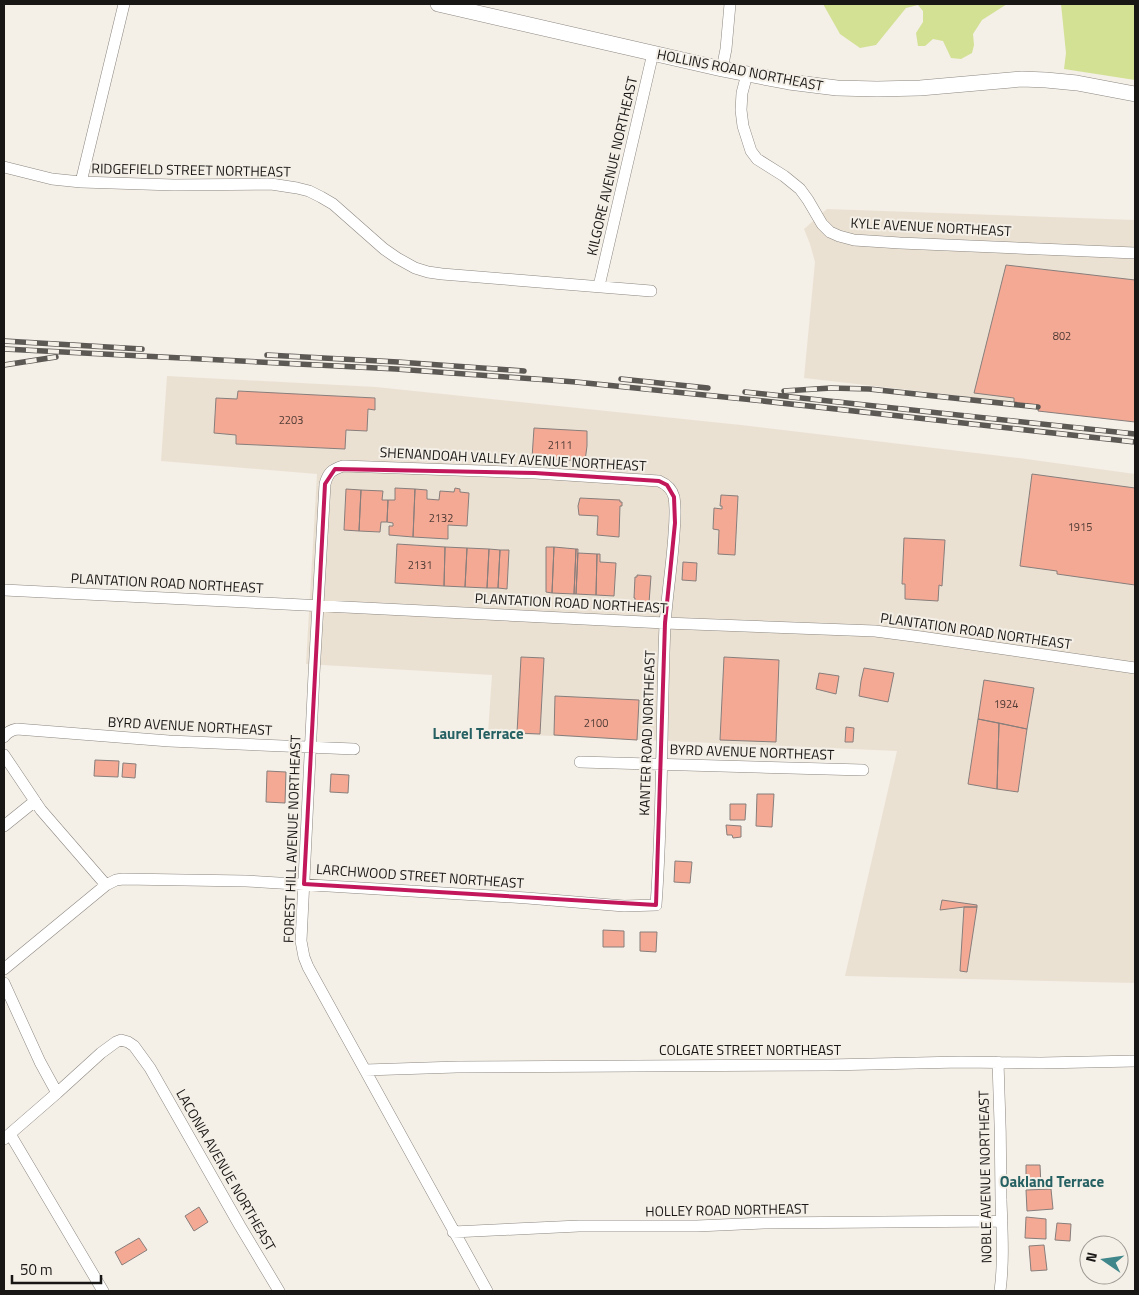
<svg xmlns="http://www.w3.org/2000/svg" width="1139" height="1295" font-family="'Titillium Web',sans-serif">
  <style>
    .built { fill: #ebe1d3 }
    .green { fill: #d3e194 }
    .building { fill: #f4a995; stroke: #877e7b }
    .lines { fill: none; stroke-linecap: round; stroke-linejoin: round }
    .minor-casing { stroke: #8c8780; stroke-width: 12 }
    .major-casing { stroke: #8c8780; stroke-width: 16 }
    .minor { stroke: #fff; stroke-width: 11 }
    .major { stroke: #fff; stroke-width: 15 }
    .rail-casing { stroke: #5c5955; stroke-width: 5.5 }
    .rail { stroke: #f4efe7; stroke-width: 4; stroke-dasharray: 11; stroke-linecap: butt }
    .marked { fill: none; stroke: #c2185b; stroke-width: 4; stroke-linejoin: round }
    .labels { text-anchor: middle; stroke-width: 4; stroke-linejoin: round; paint-order: stroke }
    .number-label { font-size: 11px; fill: #503c35 }
    .street-label { font-size: 14px; fill: #191715; stroke: #f4efe7 }
    .neighbourhood-label { font-size: 15px; font-weight: bold; fill: #256062; stroke: #f4efe7 }
  </style>
  <rect width="100%" height="100%" fill="#f4efe7"/>
  <path class="built" d="M 827,209 L 1135,220 L 1135,416 L 804,378 L 815,262 L 810,244 L 804,229 Z
    M 167,376 L 376,387 L 741,425 L 1019,458 L 1135,474 L 1135,983 L 845,976 L 897,751 L 488,733 L 492,675 L 306,664 L 317,474 L 161,461 Z"/>
  <path class="green" d="M 823,4 L 1007,4 L 982,20 L 973,34 L 974,45 L 972,53 L 961,59 L 951,58 L 943,41 L 933,39 L 925,46 L 918,46 L 916,33 L 923,22 L 923,11 L 918,5 L 906,8 L 876,45 L 860,48 L 840,34 Z
    M 1061,4 L 1135,4 L 1135,80 L 1064,69 L 1066,53 Z"/>
  <path class="building" d="M 1006,265 L 1135,280 L 1135,422 L 1038,411 L 1039,406 L 1014,403 L 1014,398 L 974,393 Z
    M 238,391 L 375,398 L 375,410 L 368,409 L 367,431 L 346,430 L 345,449 L 236,444 L 236,435 L 214,433 L 216,398 L 237,399 Z
    M 534,428 L 587,431 L 587,446 L 585,461 L 532,458 Z
    M 1032,474 L 1135,488 L 1135,585 L 1057,574 L 1057,571 L 1020,566 Z
    M 395,488 L 415,489 L 413,537 L 389,535 L 389,526 L 393,526 L 393,523 L 387,522 L 388,500 L 395,500 Z
    M 455,488 L 460,489 L 460,492 L 469,493 L 467,526 L 448,525 L 448,539 L 413,537 L 415,489 L 427,490 L 427,499 L 439,500 L 440,491 L 454,492 Z
    M 346,489 L 361,490 L 359,531 L 344,530 Z
    M 361,490 L 383,491 L 382,500 L 388,500 L 387,522 L 381,522 L 380,532 L 359,531 Z
    M 721,495 L 738,496 L 735,555 L 718,554 L 719,530 L 713,529 L 714,508 L 722,509 L 722,506 L 720,506 Z
    M 580,498 L 620,500 L 620,502 L 622,502 L 622,506 L 620,506 L 619,537 L 597,535 L 598,516 L 579,515 L 578,506 Z
    M 904,538 L 945,540 L 942,586 L 939,585 L 938,601 L 905,599 L 905,584 L 902,584 Z
    M 397,544 L 445,547 L 444,586 L 395,583 Z
    M 445,547 L 467,548 L 465,587 L 444,586 Z
    M 546,547 L 554,547 L 552,593 L 546,592 Z
    M 554,547 L 576,549 L 574,594 L 552,593 Z
    M 467,548 L 489,549 L 487,588 L 465,587 Z
    M 489,549 L 500,550 L 498,588 L 487,588 Z
    M 576,549 L 578,549 L 576,594 L 574,594 Z
    M 500,550 L 509,550 L 507,589 L 498,588 Z
    M 578,553 L 597,554 L 596,595 L 576,594 Z
    M 597,554 L 600,554 L 600,562 L 616,563 L 614,596 L 596,595 Z
    M 683,562 L 697,563 L 696,581 L 682,580 Z
    M 637,575 L 651,576 L 649,603 L 635,601 L 635,598 L 634,598 L 635,577 L 637,577 Z
    M 521,657 L 544,658 L 540,734 L 517,733 Z
    M 724,657 L 779,660 L 776,742 L 720,740 Z
    M 864,668 L 894,673 L 888,702 L 859,696 L 861,681 Z
    M 819,673 L 839,676 L 836,694 L 816,689 Z
    M 984,680 L 1034,688 L 1027,729 L 978,719 Z
    M 555,696 L 639,700 L 637,740 L 554,735 Z
    M 978,719 L 999,723 L 997,789 L 968,784 Z
    M 999,723 L 1027,729 L 1018,792 L 997,789 Z
    M 846,727 L 854,728 L 853,742 L 845,742 Z
    M 95,760 L 119,761 L 118,777 L 94,776 Z
    M 123,763 L 136,764 L 135,778 L 122,777 Z
    M 267,771 L 286,772 L 285,803 L 266,802 Z
    M 331,774 L 349,775 L 348,793 L 330,792 Z
    M 757,794 L 774,794 L 772,827 L 756,826 Z
    M 730,804 L 746,804 L 745,820 L 730,820 Z
    M 726,825 L 741,826 L 741,837 L 733,838 L 732,835 L 727,835 Z
    M 675,861 L 692,862 L 690,883 L 674,882 Z
    M 942,900 L 977,905 L 977,907 L 964,907 L 940,910 Z
    M 964,907 L 977,907 L 967,972 L 960,971 Z
    M 603,930 L 624,931 L 624,947 L 603,947 Z
    M 640,932 L 657,932 L 656,952 L 640,951 Z
    M 1026,1165 L 1040,1165 L 1041,1186 L 1026,1186 Z
    M 1051,1189 L 1053,1209 L 1027,1211 L 1026,1190 Z
    M 199,1207 L 208,1222 L 194,1231 L 185,1216 Z
    M 1026,1217 L 1046,1219 L 1046,1239 L 1025,1238 Z
    M 1057,1223 L 1071,1224 L 1070,1241 L 1055,1240 Z
    M 139,1238 L 147,1250 L 122,1265 L 115,1252 Z
    M 1044,1245 L 1047,1270 L 1031,1271 L 1029,1246 Z"/>
  <g class="lines">
    <g class="minor-casing">
      <path id="minor" d="M 722,69 L 726,49 L 730,4
        M 747,74 L 742,93 L 741,110 L 743,126 L 751,151 L 757,159 L 784,176 L 800,189 L 808,200 L 822,224 L 830,232 L 839,236 L 854,240 L 900,243 L 1135,253
        M 4,167 L 52,179 L 81,182 L 174,185 L 271,184 L 297,188 L 309,191 L 321,197 L 333,204 L 384,249 L 397,258 L 415,268 L 428,272 L 442,274 L 651,291
        M 81,182 L 124,4
        M 599,286 L 653,53
        M 4,590 L 665,623 L 875,631 L 921,637 L 1135,668
        M 4,737 C 7,732 12,730 17,729 L 169,741 L 354,749
        M 4,755 L 41,810 L 106,885
        M 580,762 L 863,770
        M 4,826 L 35,801
        M 4,969 L 106,885 L 116,880 L 123,879 L 246,881 L 527,898 L 624,906 L 656,905 C 663,812 661,718 665,625 C 667,595 672,565 674,534 C 675,522 676,509 674,497 C 672,489 666,484 659,481 L 535,473 L 343,466 C 331,470 328,473 325,484 L 314,674 L 301,941 L 304,957 L 308,967 L 487,1291
        M 4,983 L 40,1062 L 57,1093
        M 998,1062 C 1000,1108 1001,1154 1001,1200 C 1002,1230 1004,1261 1000,1291
        M 365,1070 L 457,1067 L 828,1065 L 961,1062 L 1041,1063 L 1135,1061
        M 10,1134 L 103,1291
        M 4,1139 L 57,1093 L 101,1053 L 116,1042 L 121,1040 L 128,1042 L 134,1046 L 150,1068 L 240,1226 L 279,1291
        M 453,1232 L 579,1226 L 697,1226 L 764,1223 L 1002,1221"/>
    </g>
    <g class="major-casing">
      <path id="major" d="M 438,4 L 722,69 L 789,82 L 837,88 L 877,89 L 920,88 L 1022,79 L 1046,80 L 1077,83 L 1135,94"/>
    </g>
    <use href="#minor" class="minor"/>
    <use href="#major" class="major"/>
    <g class="rail-casing">
      <path id="rail" d="M 4,341 L 142,349
        M 4,349 L 396,369 L 576,382 L 754,400 L 1135,442
        M 267,355 L 398,362 L 524,371
        M 4,365 L 56,357
        M 621,379 L 708,388
        M 784,391 L 831,388 L 869,389 L 1038,407
        M 745,392 L 1135,434"/>
    </g>
    <use href="#rail" class="rail"/>
  </g>
  <path class="marked" d="M 335,469 L 535,473 L 659,481 L 667,485 L 674,497 L 675,523 L 665,623 L 656,905 L 304,884 L 325,484 Z"/>
  <g class="labels">
    <g class="number-label">
      <text x="1062" y="340">802</text>
      <text x="291" y="424">2203</text>
      <text x="560" y="449">2111</text>
      <text x="441" y="522">2132</text>
      <text x="1080" y="531">1915</text>
      <text x="420" y="569">2131</text>
      <text x="1006" y="708">1924</text>
      <text x="596" y="727">2100</text>
    </g>
    <g class="street-label">
      <text transform="translate(740 70) rotate(11)" y="5">HOLLINS ROAD NORTHEAST</text>
      <text transform="translate(612 166) rotate(-77)" y="5">KILGORE AVENUE NORTHEAST</text>
      <text transform="translate(191 170) rotate(1)" y="5">RIDGEFIELD STREET NORTHEAST</text>
      <text transform="translate(931 227) rotate(3)" y="5">KYLE AVENUE NORTHEAST</text>
      <text transform="translate(513 459) rotate(3)" y="5">SHENANDOAH VALLEY AVENUE NORTHEAST</text>
      <text transform="translate(167 583) rotate(3)" y="5">PLANTATION ROAD NORTHEAST</text>
      <text transform="translate(571 603) rotate(3)" y="5">PLANTATION ROAD NORTHEAST</text>
      <text transform="translate(976 631) rotate(8)" y="5">PLANTATION ROAD NORTHEAST</text>
      <text transform="translate(190 726) rotate(3)" y="5">BYRD AVENUE NORTHEAST</text>
      <text transform="translate(647 733) rotate(-88)" y="5">KANTER ROAD NORTHEAST</text>
      <text transform="translate(752 752) rotate(2)" y="5">BYRD AVENUE NORTHEAST</text>
      <text transform="translate(292 839) rotate(-88)" y="5">FOREST HILL AVENUE NORTHEAST</text>
      <text transform="translate(420 876) rotate(4)" y="5">LARCHWOOD STREET NORTHEAST</text>
      <text x="750" y="1055">COLGATE STREET NORTHEAST</text>
      <text transform="translate(226 1170) rotate(60)" y="5">LACONIA AVENUE NORTHEAST</text>
      <text transform="translate(985 1177) rotate(-91)" y="5">NOBLE AVENUE NORTHEAST</text>
      <text transform="translate(727 1210) rotate(-1)" y="5">HOLLEY ROAD NORTHEAST</text>
    </g>
    <g class="neighbourhood-label">
      <text x="478" y="739">Laurel Terrace</text>
      <text x="1052" y="1187">Oakland Terrace</text>
    </g>
  </g>
  <rect width="1139" height="1295" fill="none" stroke="#191715" stroke-width="10"/>
  <g transform="translate(1104 1260) rotate(283)"><circle r="24" fill="#f4efe7" stroke="#9c9993"/>
  <path d="M0-4L9 19L0 12L-9 19Z" fill="#3f878a"/>
  <text y="-8" font-size="14" font-weight="bold" text-anchor="middle" fill="#191715">N</text>
  </g>
  <path d="M12 1275v8h89v-8" fill="none" stroke="#191715" stroke-width="2.5"/>
  <text x="20" y="1275" font-size="15" fill="#191715" stroke="#f4efe7" stroke-width="4" paint-order="stroke">50 m</text>
</svg>
